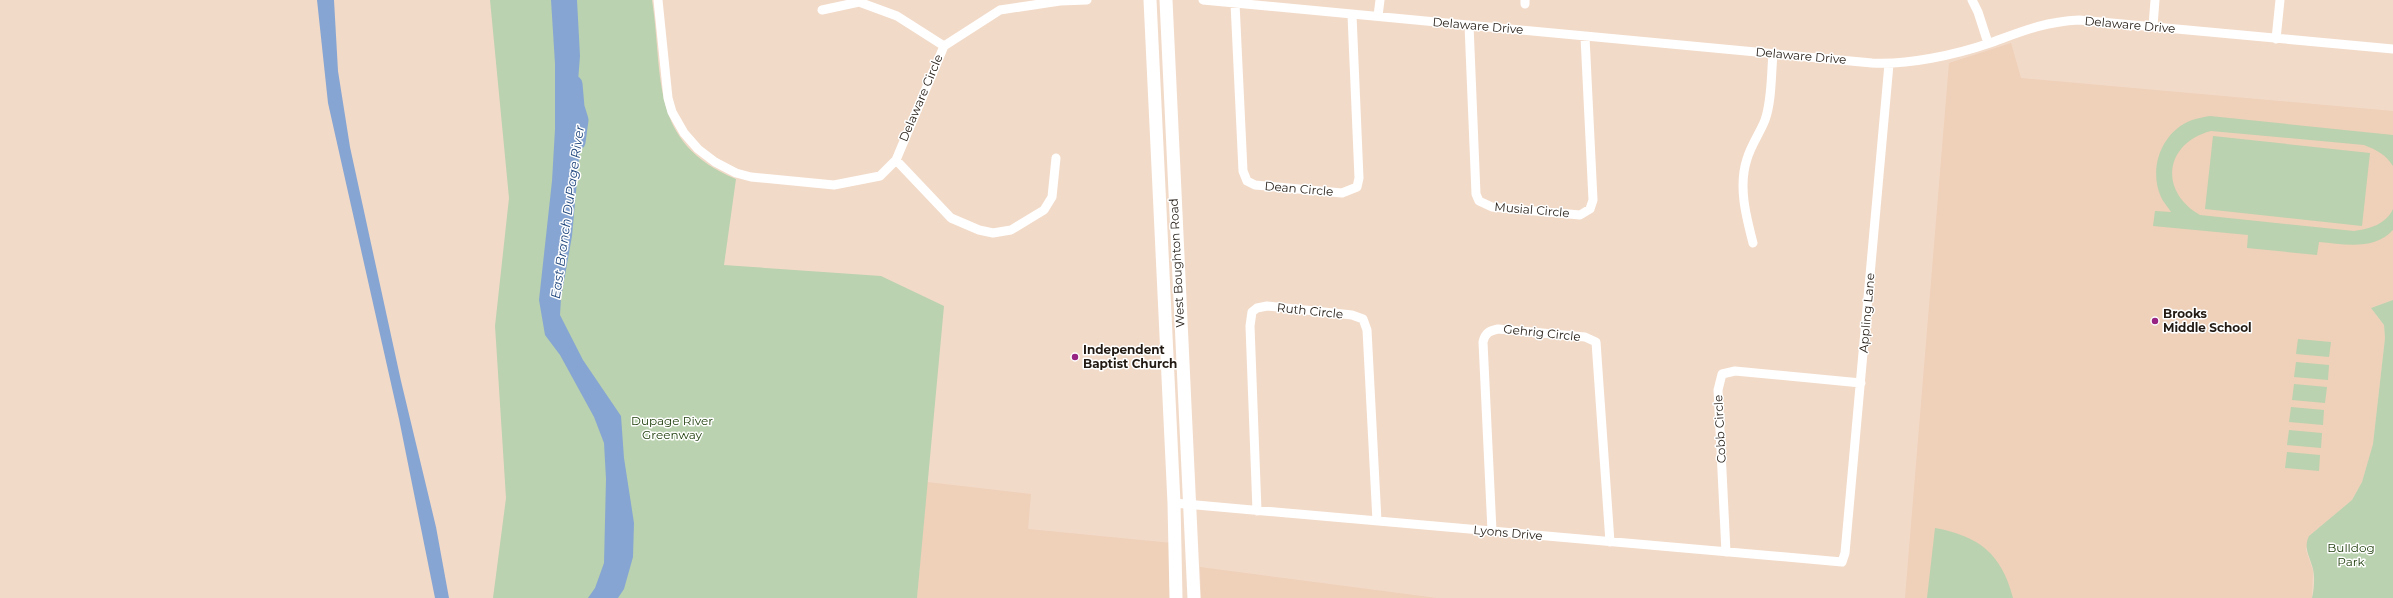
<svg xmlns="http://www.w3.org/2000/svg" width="2393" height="598" font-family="Montserrat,sans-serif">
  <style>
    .built { fill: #efd0b9 }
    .green { fill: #bad2af }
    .water { fill: #87a5d2 }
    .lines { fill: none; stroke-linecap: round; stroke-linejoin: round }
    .river { stroke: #87a5d2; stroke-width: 17 }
    .street { stroke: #fff; stroke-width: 9 }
    .secondary { stroke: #fff; stroke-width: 13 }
    .poi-dot { fill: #972482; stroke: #fff; stroke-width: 1.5 }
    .labels { text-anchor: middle; stroke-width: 3; stroke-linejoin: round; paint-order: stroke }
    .street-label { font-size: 12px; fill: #221a13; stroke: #fff }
    .poi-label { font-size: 12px; font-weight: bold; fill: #221a13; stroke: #fff; text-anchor: start }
    .park-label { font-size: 12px; fill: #21400e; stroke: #fff }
    .water-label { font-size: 13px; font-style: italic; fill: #1e447c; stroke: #fff }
  </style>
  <rect width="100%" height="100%" fill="#f2dac8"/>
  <path class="built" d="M 2011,43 L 2021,78 L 2393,111 L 2393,300 L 2371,308 L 2384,325 L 2385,338 L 2373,444 L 2362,482 L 2352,500 L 2309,536 L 2306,550 L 2313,571 L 2312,598 L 1905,598 L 1949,63 Z
    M 927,482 L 1031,494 L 1028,529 L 1172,543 L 1173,598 L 917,598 Z
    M 1200,567 L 1437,598 L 1201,598 Z"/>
  <path class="green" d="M 490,0 L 652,0 C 664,78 648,142 736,179 L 724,265 L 881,276 L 944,306 L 917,598 L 493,598 L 506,498 L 495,326 L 509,198 Z
    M 2210,116 L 2393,135 L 2393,166 C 2386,155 2377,150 2364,145 L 2211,131 C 2165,143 2158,191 2200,215 L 2354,231 C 2370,229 2386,224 2393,209 L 2393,230 C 2374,251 2343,244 2319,242 L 2317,255 L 2247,248 L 2248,235 L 2153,226 L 2155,211 L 2171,212 C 2168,207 2163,202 2161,197 C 2148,168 2162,131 2192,120 C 2198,118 2204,117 2210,116 Z
    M 2213,136 L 2370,153 L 2362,226 L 2205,209 Z
    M 2393,300 L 2393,598 L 2312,598 C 2314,590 2315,578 2313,569 C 2310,557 2303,548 2309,536 L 2352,500 L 2362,482 L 2373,444 L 2385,338 L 2384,325 L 2371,308 Z
    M 2298,339 L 2331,342 L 2329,357 L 2296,354 Z
    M 2296,362 L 2329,365 L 2328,380 L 2294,377 Z
    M 2294,384 L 2327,387 L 2325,403 L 2292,400 Z
    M 2291,407 L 2324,410 L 2323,425 L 2289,422 Z
    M 2289,430 L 2322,433 L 2321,448 L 2287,445 Z
    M 2287,452 L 2320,455 L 2319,471 L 2285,468 Z
    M 1935,528 C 1979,536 2002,554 2013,598 L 1927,598 Z"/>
  <path class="water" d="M 317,0 L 334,0 L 338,71 L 350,147 L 401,381 L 436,527 L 449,598 L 435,598 L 399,419 L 328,103 Z
    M 551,0 L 577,0 L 580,56 L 576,107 L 580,120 L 580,148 L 572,236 L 561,298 L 560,315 L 583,360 L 621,416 L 624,458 L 634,523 L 633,557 L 624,589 L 618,598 L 588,598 L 595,588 L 604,563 L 606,479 L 604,443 L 594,417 L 560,355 L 545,335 L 539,300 L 552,181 L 555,129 L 555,64 Z"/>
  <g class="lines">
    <path class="river" d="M 574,84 L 576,107 L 580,120 L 577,142"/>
    <path class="street" d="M 658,0 L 668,98 L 672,112 L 684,133 L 698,149 L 715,162 L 736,173 L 751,177 L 834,185 L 880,176 L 896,160 L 951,218 L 979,230 L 993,233 L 1011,230 L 1044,210 L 1052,197 L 1056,158
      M 1203,0 L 1872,63 C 1908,65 1955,55 1990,43 C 2023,31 2043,22 2079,20 L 2393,49
      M 1972,0 L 1978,12 L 1988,43
      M 1235,3 L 1243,171 L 1247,181 L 1255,185 L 1342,193 L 1357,187 L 1359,178 L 1352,15
      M 1525,4 L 1525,0
      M 822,10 L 859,2 L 897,16 L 944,46
      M 1378,16 L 1380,0
      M 1469,25 L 1476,194 L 1479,201 L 1492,207 L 1580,215 L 1590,209 L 1593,200 L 1585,37
      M 2153,26 L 2155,0
      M 2276,39 L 2280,0
      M 896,160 L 944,46 L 1000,10 L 1060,1 L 1087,0
      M 1753,243 C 1746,216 1738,186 1747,159 C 1751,145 1760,133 1765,120 C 1772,100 1771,75 1773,54
      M 1174,503 L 1842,562 L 1845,553 L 1889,64
      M 1257,511 L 1250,326 L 1252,312 L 1257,308 L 1267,306 L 1352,315 L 1363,319 L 1367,330 L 1377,521
      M 1492,531 L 1483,342 C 1485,333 1489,331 1498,329 L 1585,337 L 1596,342 L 1610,542
      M 1726,552 L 1718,390 L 1722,374 L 1735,371 L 1861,383"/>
    <path class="secondary" d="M 1150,0 L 1174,503 L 1176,598
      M 1166,0 L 1194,598"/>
  </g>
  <g class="poi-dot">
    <circle cx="2155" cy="321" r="4"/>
    <circle cx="1075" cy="357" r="4"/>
  </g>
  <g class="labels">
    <g class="street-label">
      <text transform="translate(2130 25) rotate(5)" y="4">Delaware Drive</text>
      <text transform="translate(1478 26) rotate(5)" y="4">Delaware Drive</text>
      <text transform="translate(1801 56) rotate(5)" y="4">Delaware Drive</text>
      <text transform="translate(921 98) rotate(-67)" y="4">Delaware Circle</text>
      <text transform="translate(1299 189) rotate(5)" y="4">Dean Circle</text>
      <text transform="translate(1532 210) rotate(5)" y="4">Musial Circle</text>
      <text transform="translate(1177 263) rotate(-93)" y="4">West Boughton Road</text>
      <text transform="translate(1310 311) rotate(6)" y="4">Ruth Circle</text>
      <text transform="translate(1867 313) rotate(-85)" y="4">Appling Lane</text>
      <text transform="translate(1542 333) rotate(6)" y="4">Gehrig Circle</text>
      <text transform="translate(1720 429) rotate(-93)" y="4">Cobb Circle</text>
      <text transform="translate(1508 533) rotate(5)" y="4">Lyons Drive</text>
    </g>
    <g class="poi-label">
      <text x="2163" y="318">Brooks<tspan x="2163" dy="14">Middle School</tspan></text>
      <text x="1083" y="354">Independent<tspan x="1083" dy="14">Baptist Church</tspan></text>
    </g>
    <g class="park-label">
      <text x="672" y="425">Dupage River<tspan x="672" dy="14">Greenway</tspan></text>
      <text x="2351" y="552">Bulldog<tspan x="2351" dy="14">Park</tspan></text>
    </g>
    <g class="water-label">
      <text transform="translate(567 212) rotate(-82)" y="5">East Branch DuPage River</text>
    </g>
  </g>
</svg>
